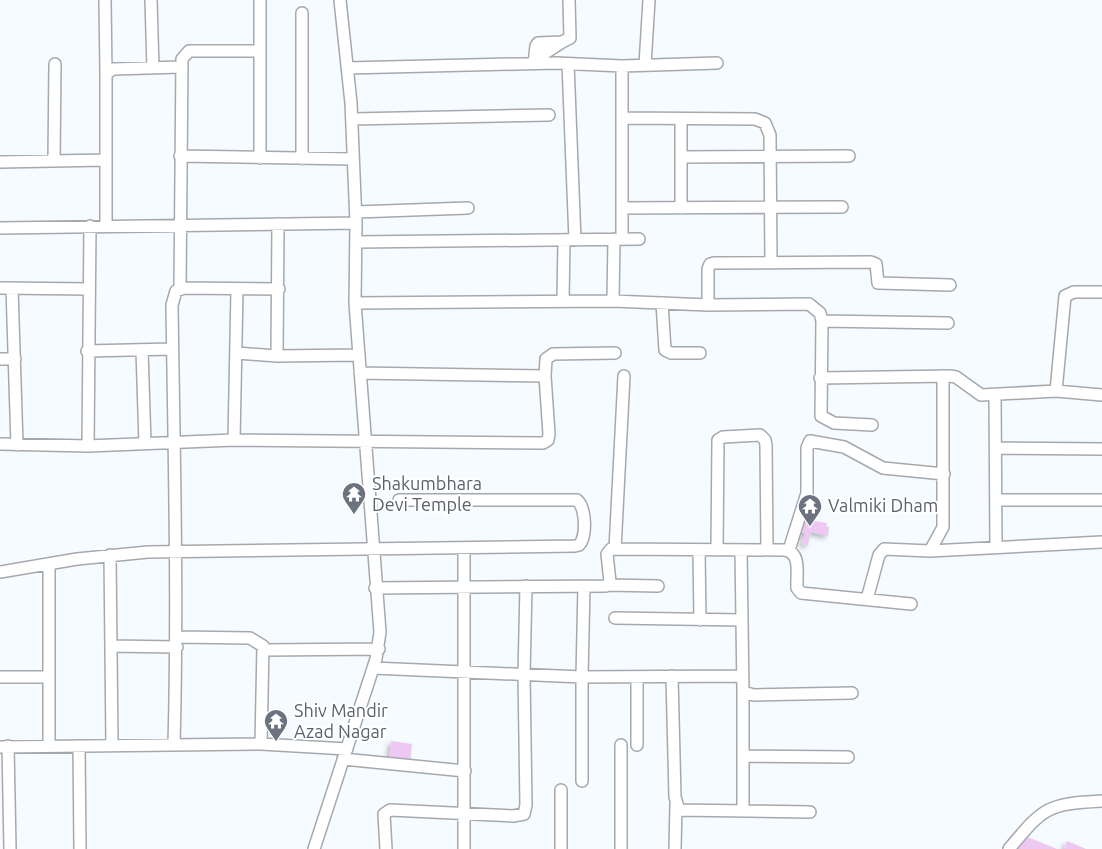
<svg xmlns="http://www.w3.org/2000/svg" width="1102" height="849" font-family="Ubuntu,sans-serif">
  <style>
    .building { fill: #ecc8f2; filter: url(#shadow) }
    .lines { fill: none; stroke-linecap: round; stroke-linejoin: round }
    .minor-casing { stroke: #a5a9ad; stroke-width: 14 }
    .minor { stroke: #fff; stroke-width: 11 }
    .labels { text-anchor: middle; stroke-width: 4; stroke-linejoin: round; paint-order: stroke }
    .worship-label { font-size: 18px; fill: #5b616d; stroke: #fff; text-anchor: start }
  </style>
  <defs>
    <filter id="shadow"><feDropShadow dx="-3" dy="3" stdDeviation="2.5" flood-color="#0004"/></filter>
  </defs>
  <rect width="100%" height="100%" fill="#f6fbff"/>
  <path class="building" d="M 804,511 L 816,514 L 815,521 L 827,523 L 826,526 L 829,527 L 828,536 L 811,532 L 808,545 L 802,544 L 805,533 L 800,532 Z
    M 391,741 L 412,744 L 410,763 L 389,760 Z
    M 1025,836 L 1057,849 L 1020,849 Z
    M 1067,841 L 1086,849 L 1064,849 Z"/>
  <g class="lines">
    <g class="minor-casing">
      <path id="minor" d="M 105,0 L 106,74
        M 151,0 L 153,68
        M 302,13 L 302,159
        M 534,60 L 562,42
        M 534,63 L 536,46 L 538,43 L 562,42 L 570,38 L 569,0
        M 568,64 L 575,240
        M 645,65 L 649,0
        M 347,68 L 556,63 L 622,66 L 717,63
        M 622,118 L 755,119 L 765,123 L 770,135 L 771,263
        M 352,119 L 549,115
        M 180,156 L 353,159
        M 681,157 L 849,156
        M 260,158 L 260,0
        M 54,161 L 55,64
        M 0,162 L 106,160
        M 622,208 L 842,207
        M 681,208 L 681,119
        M 356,212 L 468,208
        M 106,225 L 106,74 L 113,69 L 181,67
        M 0,228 L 356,223
        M 622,239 L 622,66
        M 356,242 L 639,239
        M 0,288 L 89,289
        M 12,288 L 17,445
        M 180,288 L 182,59 L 189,51 L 259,51
        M 563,301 L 564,240
        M 613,301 L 614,239
        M 355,303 L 613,301 L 708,305 L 809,304 L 820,313 L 822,321 L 821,416 L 834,423 L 872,425
        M 662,303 L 665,350 L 671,353 L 700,353
        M 708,305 L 708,269 L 710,264 L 714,263 L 871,262 L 876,264 L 878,283 L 950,285
        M 822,321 L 948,323
        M 142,350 L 145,444
        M 87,351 L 172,349
        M 237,353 L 277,356 L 358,355
        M 277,356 L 278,224
        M 0,359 L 15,359
        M 360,373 L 545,376 L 546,359 L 553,354 L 615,353
        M 820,378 L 950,376 L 956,377 L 981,395 L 1056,391 L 1102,395
        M 1056,391 L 1065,296 L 1074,292 L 1102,292
        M 995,395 L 996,547
        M 234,440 L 237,290
        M 0,444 L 88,446 L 234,440 L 543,443 L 548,440 L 549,434 L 545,376
        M 88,446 L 90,226
        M 996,448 L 1102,449
        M 996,500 L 1102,500
        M 615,549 L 624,376
        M 717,550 L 718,440 L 723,437 L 760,435 L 765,440 L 766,445 L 767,550
        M 741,550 L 743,692 L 754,695 L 852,693
        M 789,550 L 807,493 L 807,448 L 810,441 L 844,447 L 883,468 L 944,474
        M 699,551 L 700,620
        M 930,551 L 943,527 L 943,376
        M 110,555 L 112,745
        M 49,564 L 49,746
        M 0,572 L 77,559 L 148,552 L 575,546 L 579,545 C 587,537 586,508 577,500 L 399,500
        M 608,585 L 658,586
        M 584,586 L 582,677 L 742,676
        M 375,588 L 606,586 L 610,582 L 607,554 L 611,549 L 784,550 C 802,552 796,574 797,588 L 801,593 L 911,604
        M 867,599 L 879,555 L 884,549 L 930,551 L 1102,542
        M 615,618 L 742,620
        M 177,637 L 250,638 L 263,646 L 261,744
        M 111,646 L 177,647
        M 264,650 L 379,649
        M 373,668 L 582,677 L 582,781
        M 672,676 L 675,797 L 679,810 L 810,812
        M 0,677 L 49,677
        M 174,745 C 178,598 174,451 172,305 L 176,291 L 184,288 L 279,289
        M 621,745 L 621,849
        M 637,745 L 637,677
        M 8,746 L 10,849
        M 79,746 L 80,849
        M 0,747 L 261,744 L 347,749
        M 743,756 L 848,757
        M 343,759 L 465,771
        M 561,790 L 561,849
        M 743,811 L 743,692
        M 314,849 L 376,659 L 380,632 L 355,303 L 356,223 L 351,103 L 340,0
        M 386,849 L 384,814 L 390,810 L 513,816 L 524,814 L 526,805 L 524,675 L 526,586
        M 464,849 L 464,548
        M 675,849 L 676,804
        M 1009,849 C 1044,807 1047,804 1102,801"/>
    </g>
    <use href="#minor" class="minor"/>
  </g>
  <defs>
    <g id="temple-pin" transform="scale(1.25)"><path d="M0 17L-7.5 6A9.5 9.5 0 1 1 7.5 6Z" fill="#6b7280" stroke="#fff"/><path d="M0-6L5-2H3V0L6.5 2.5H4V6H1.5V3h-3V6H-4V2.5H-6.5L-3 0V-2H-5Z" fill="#fff"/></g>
  </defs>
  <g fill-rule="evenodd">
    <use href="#temple-pin" x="354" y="494"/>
    <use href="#temple-pin" x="810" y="506"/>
    <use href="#temple-pin" x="276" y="721"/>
  </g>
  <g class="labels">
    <g class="worship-label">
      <text x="372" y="490">Shakumbhara<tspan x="372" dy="21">Devi Temple</tspan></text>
      <text x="828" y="512">Valmiki Dham</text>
      <text x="294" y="717">Shiv Mandir<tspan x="294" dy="21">Azad Nagar</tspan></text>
    </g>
  </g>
</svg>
